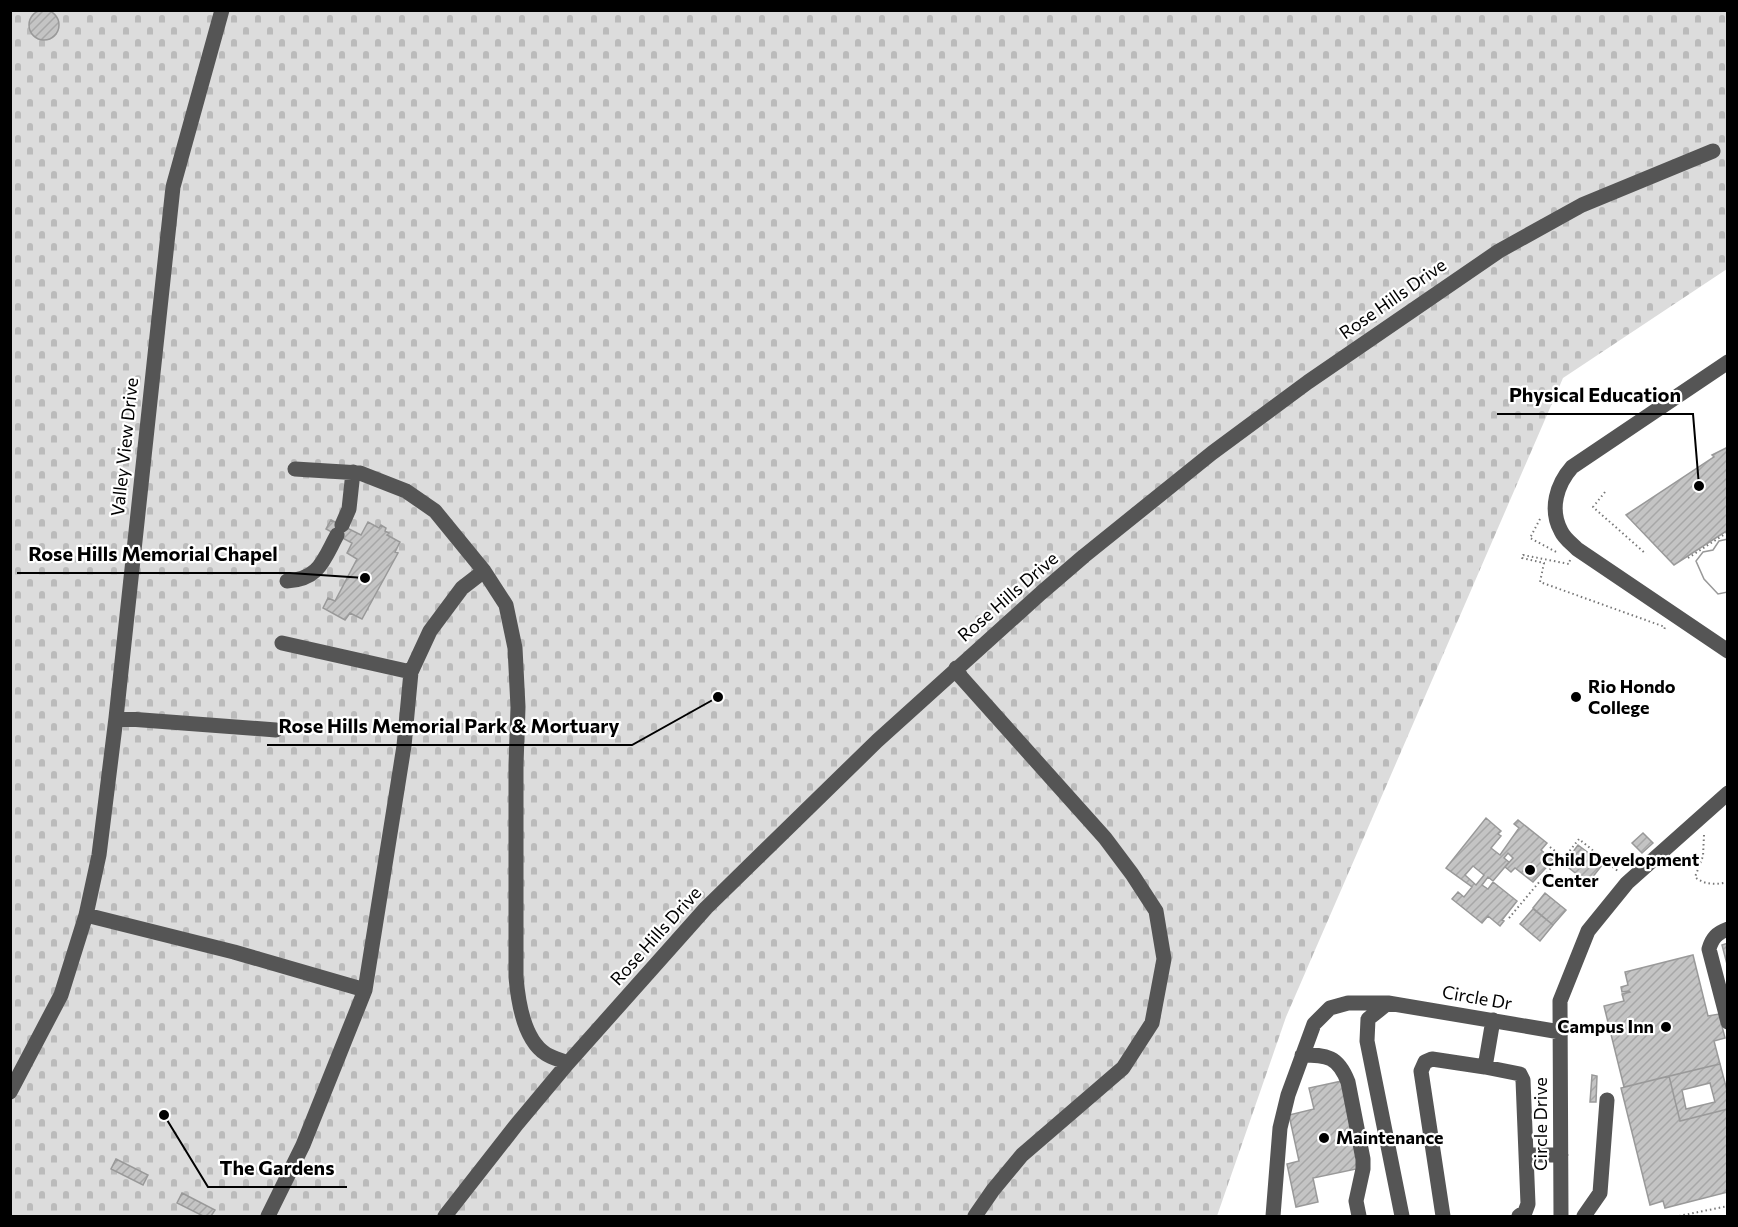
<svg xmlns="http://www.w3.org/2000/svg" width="1738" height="1227" font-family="Commissioner,sans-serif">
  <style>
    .cemetery { fill: url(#cemetery-stones) }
    .building { fill: url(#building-hatch); stroke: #999; stroke-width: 1.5; fill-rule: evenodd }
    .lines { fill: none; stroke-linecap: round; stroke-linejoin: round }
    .path { stroke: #777; stroke-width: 2; stroke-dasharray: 1.5 3; stroke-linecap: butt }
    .minor { stroke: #555; stroke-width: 15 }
    .poi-dot { fill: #000; stroke: #fff; stroke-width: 2 }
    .labels { text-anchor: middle; stroke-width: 4.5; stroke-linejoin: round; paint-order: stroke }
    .street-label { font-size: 18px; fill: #000; stroke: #fff }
    .poi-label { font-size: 18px; font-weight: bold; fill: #000; stroke: #fff; text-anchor: start }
    .leader { fill: none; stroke: #000; stroke-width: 2 }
    .callout-dot { fill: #000; stroke: #fff; stroke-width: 2 }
    .callout-label { font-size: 20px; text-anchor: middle; font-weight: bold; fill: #000; stroke: #fff; stroke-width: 4.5; stroke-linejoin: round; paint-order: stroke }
  </style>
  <defs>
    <pattern id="cemetery-stones" width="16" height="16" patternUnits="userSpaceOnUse" patternTransform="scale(1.5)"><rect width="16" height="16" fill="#dcdcdc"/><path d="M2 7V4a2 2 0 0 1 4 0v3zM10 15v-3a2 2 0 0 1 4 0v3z" fill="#bbb"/></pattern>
    <pattern id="building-hatch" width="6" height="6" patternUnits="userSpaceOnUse" patternTransform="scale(1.5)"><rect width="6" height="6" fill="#c4c4c4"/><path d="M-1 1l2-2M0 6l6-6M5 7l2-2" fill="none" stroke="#a7a7a7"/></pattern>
  </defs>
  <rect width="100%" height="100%" fill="#fff"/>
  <path class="cemetery" d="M 10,11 L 1727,11 L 1727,269 L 1563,378 L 1286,1017 L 1217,1216 L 11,1216 Z"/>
  <path class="building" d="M29 25a15 15 0 1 1 30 0a15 15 0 1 1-30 0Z
    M 1728,447 L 1728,530 L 1674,565 L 1626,515 L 1714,457 L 1712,455 Z
    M 331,520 L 361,535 L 368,522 L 379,528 L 381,525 L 386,528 L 385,531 L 389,533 L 387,535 L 400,542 L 395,552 L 398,553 L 362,619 L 350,613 L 345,620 L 323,608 L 328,598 L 335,601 L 357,559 L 347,553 L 352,543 L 326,529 Z
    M 1728,539 L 1728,592 L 1718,594 L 1704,579 L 1696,561 L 1703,552 L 1713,550 L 1719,541 Z
    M 1728,539 L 1728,592 L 1718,594 L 1704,579 L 1696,561 L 1703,552 L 1713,550 L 1719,541 Z
    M 1486,818 L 1501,831 L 1498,834 L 1501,836 L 1491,848 L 1500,855 L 1519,828 L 1514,824 L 1518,820 L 1547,843 L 1541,850 L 1553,860 L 1533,882 L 1515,868 L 1511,872 L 1505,867 L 1513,858 L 1508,853 L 1504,858 L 1509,862 L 1493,881 L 1488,877 L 1482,885 L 1488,889 L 1493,882 L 1517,901 L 1502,920 L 1504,921 L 1500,926 L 1488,916 L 1482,923 L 1452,899 L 1458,892 L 1464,897 L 1472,887 L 1446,868 ZM 1473,866 L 1484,875 L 1476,885 L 1465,875 Z
    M 1643,833 L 1653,843 L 1642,853 L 1632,843 Z
    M 1578,845 L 1603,864 L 1588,883 L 1564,864 Z
    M 1545,893 L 1566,910 L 1553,925 L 1533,908 Z
    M 1533,909 L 1553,925 L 1540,941 L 1520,924 Z
    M 1728,943 L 1728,968 L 1722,945 Z
    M 1693,955 L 1708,1016 L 1719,1014 L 1725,1038 L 1714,1041 L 1720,1064 L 1624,1087 L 1604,1006 L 1624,1001 L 1622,994 L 1630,992 L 1629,991 L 1622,992 L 1621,987 L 1628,985 L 1625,972 Z
    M 1720,1064 L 1728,1094 L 1728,1109 L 1680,1121 L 1669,1076 ZM 1710,1083 L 1715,1102 L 1686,1109 L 1682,1090 Z
    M 1592,1075 L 1597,1076 L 1596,1102 L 1590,1102 Z
    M 1669,1076 L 1680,1121 L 1728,1109 L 1728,1192 L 1665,1208 L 1663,1201 L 1650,1205 L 1621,1088 Z
    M 1342,1081 L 1361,1168 L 1313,1178 L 1318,1202 L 1296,1207 L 1287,1164 L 1299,1161 L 1289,1115 L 1314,1109 L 1309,1088 Z
    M 116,1159 L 148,1175 L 143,1185 L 111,1169 Z
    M 182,1193 L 215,1210 L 211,1216 L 203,1216 L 177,1203 Z"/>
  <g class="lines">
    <path class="path" d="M 1605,492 L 1593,507 L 1646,554
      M 1540,519 L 1530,538 L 1558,553
      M 1688,558 L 1728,532
      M 1570,560 L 1569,564 L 1523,555 L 1522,558 L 1544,563 L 1540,582 L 1665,627 L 1664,630
      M 1704,835 L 1703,856 L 1695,877 C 1704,885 1716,885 1728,882
      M 1550,847 L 1564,858 L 1579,839 L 1619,872
      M 1509,918 L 1561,856
      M 1679,1216 L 1728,1206"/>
    <path class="minor" d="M 1728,362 L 1572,467 C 1557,484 1549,509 1561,531 C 1564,538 1571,543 1577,549 L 1728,651
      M 295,469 L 360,473 L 406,491 L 435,511 L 484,571 L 506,605 L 515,648 L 518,707 L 516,765 L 516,977 C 518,1001 524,1040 546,1054 C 552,1058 561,1060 568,1063
      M 342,525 L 349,509 L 353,472
      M 287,581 C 319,579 323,561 337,535
      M 282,643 L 411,672
      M 956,668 L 961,677 L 1105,838 L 1132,874 L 1156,911 L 1164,959 L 1152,1023 L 1123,1068 L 1022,1155 L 993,1190 L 975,1216
      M 116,718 L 276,730
      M 86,915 L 234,952 L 365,990
      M 1728,929 C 1717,933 1712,938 1709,949 L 1728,1022
      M 1388,1003 L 1368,1019 L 1367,1041 L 1402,1216
      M 1493,1020 L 1485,1067 L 1520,1074 L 1523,1080 L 1528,1204 L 1525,1212 L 1519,1216
      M 1302,1055 C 1327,1055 1338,1056 1348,1082 L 1363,1159 L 1363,1169 L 1356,1201 L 1359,1216
      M 10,1092 L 61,995 L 86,915 L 99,855 L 116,718 L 173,187 L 222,10
      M 1526,1155 L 1561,1155
      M 268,1216 L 303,1145 L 365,990 L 404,746 L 411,672 L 430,631 L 462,588 L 484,571
      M 445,1216 L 517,1124 L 568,1063 L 706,908 L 877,741 L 1041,593 L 1084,556 L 1212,453 L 1308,382 L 1499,251 L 1582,205 L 1713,151
      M 1273,1216 L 1280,1128 L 1288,1095 L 1314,1024 L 1330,1008 L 1348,1003 L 1388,1003 L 1560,1032
      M 1443,1216 L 1421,1071 L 1425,1062 L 1432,1059 L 1485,1067
      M 1561,1216 L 1560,1001 L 1588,931 L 1627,883 L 1728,793
      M 1584,1216 L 1600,1193 L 1607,1100"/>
  </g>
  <g class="poi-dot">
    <circle cx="1576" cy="697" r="6"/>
    <circle cx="1530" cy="870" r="6"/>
    <circle cx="1666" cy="1027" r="6"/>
    <circle cx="1324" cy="1138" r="6"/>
  </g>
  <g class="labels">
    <g class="street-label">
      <text transform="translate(1393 299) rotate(-35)" y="6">Rose Hills Drive</text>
      <text transform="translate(125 447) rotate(-84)" y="6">Valley View Drive</text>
      <text transform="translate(1008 597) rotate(-41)" y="6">Rose Hills Drive</text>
      <text transform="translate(656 936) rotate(-48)" y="6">Rose Hills Drive</text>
      <text transform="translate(1477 998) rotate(10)" y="6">Circle Dr</text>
      <text transform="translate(1541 1124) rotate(-90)" y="6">Circle Drive</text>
    </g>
    <g class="poi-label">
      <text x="1588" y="693">Rio Hondo<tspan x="1588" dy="21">College</tspan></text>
      <text x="1542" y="866">Child Development<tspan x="1542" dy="21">Center</tspan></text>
      <text x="1654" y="1033" text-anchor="end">Campus Inn</text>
      <text x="1336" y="1144">Maintenance</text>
    </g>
  </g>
  <path class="leader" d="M1699 486L1693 414H1497M365 578L290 573H17M718 697L632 745H267M164 1115L208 1187H347"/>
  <g class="callout-dot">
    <circle cx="1699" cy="486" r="6"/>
    <circle cx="365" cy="578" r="6"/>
    <circle cx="718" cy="697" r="6"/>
    <circle cx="164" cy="1115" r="6"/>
  </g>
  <g class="callout-label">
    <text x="1595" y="402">Physical Education</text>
    <text x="153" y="561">Rose Hills Memorial Chapel</text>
    <text x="449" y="733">Rose Hills Memorial Park &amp; Mortuary</text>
    <text x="277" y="1175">The Gardens</text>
  </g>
  <rect width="1738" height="1227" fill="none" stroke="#000000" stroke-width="24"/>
</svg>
